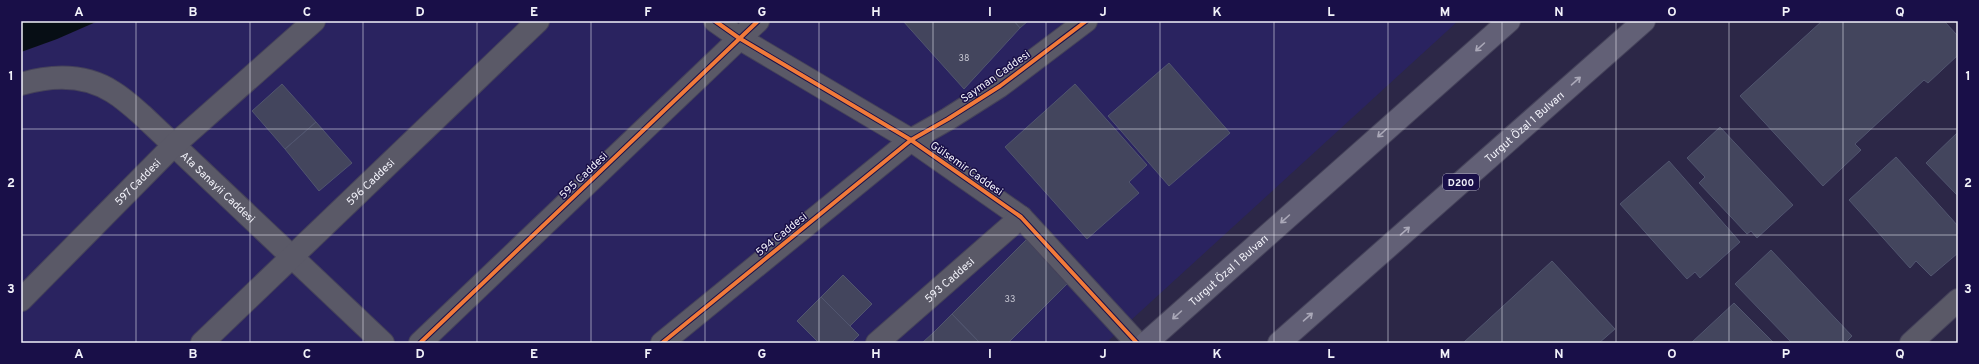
<svg xmlns="http://www.w3.org/2000/svg" width="1979" height="364" font-family="Overpass,sans-serif">
  <style>
    .built { fill: #2a2360 }
    .water { fill: #070e15 }
    .building { fill: #43455d; stroke: #51556f }
    .lines { fill: none; stroke-linecap: round; stroke-linejoin: round }
    .street-casing { stroke: #45425a; stroke-width: 24 }
    .highway-casing { stroke: #45425a; stroke-width: 24 }
    .street { stroke: #5a5967; stroke-width: 22 }
    .highway { stroke: #626076; stroke-width: 22 }
    .cycleway-casing { stroke: #190f48; stroke-width: 6 }
    .cycleway { stroke: #f17a3a; stroke-width: 4 }
    .oneway { stroke: #aaa8b8 }
    .grid { fill: none; stroke: #f1f1f9; stroke-width: 1; stroke-opacity: 0.55 }
    .labels { text-anchor: middle; stroke-width: 3; stroke-linejoin: round; paint-order: stroke }
    .number-label { font-size: 9px; fill: #c6c6d2 }
    .shield { fill: #190f48; stroke: #b0adc4; stroke-width: 1 }
    .shield-label { font-size: 10px; font-weight: bold; fill: #f1f1f9 }
    .street-label { font-size: 11px; fill: #f1f1f9; stroke: #190f48 }
    .neatline { fill: none; stroke: #f1f1f9; stroke-width: 1.5 }
    .grid-label { font-size: 13px; text-anchor: middle; font-weight: bold; fill: #f1f1f9 }
  </style>
  <rect width="100%" height="100%" fill="#2c2747"/>
  <path class="built" d="M 98,21 L 1458,21 L 1106,343 L 21,343 L 21,52 L 57,39 Z"/>
  <path class="water" d="M 21,21 L 98,21 L 57,39 L 21,52 Z"/>
  <path class="building" d="M 903,21 L 1014,21 L 1020,28 L 964,89 Z
    M 1014,21 L 1028,21 L 1020,28 Z
    M 1822,21 L 1944,21 L 1958,36 L 1958,55 L 1928,83 L 1924,80 L 1855,144 L 1861,150 L 1823,186 L 1740,96 Z
    M 1169,63 L 1230,133 L 1169,186 L 1108,116 Z
    M 282,84 L 316,122 L 285,149 L 252,111 Z
    M 1075,84 L 1147,165 L 1129,182 L 1139,193 L 1087,239 L 1005,147 Z
    M 316,122 L 352,163 L 319,191 L 285,149 Z
    M 1720,127 L 1793,205 L 1757,238 L 1751,231 L 1747,234 L 1699,183 L 1705,177 L 1687,158 Z
    M 1958,132 L 1958,196 L 1926,163 Z
    M 1896,157 L 1958,226 L 1958,253 L 1931,276 L 1916,261 L 1910,268 L 1849,200 Z
    M 1669,161 L 1740,242 L 1700,278 L 1695,272 L 1687,279 L 1620,204 Z
    M 1026,240 L 1068,283 L 1008,343 L 980,343 L 952,314 Z
    M 1771,250 L 1852,336 L 1845,343 L 1792,343 L 1735,284 Z
    M 1552,261 L 1615,329 L 1599,343 L 1463,343 Z
    M 843,275 L 872,304 L 850,326 L 821,297 Z
    M 821,297 L 859,335 L 851,343 L 819,343 L 797,321 Z
    M 1734,303 L 1774,343 L 1691,343 Z
    M 952,314 L 980,343 L 922,343 L 934,332 Z"/>
  <g class="lines">
    <g class="street-casing">
      <g id="street">
        <path d="M 715,21 L 739,38 L 911,140 L 1021,217 L 1137,343"/>
        <path id="s1" d="M 21,84 C 52,75 85,74 113,92 C 123,98 133,107 142,115 L 383,343"/>
        <path id="s2" d="M 21,300 L 173,146 L 314,21"/>
        <path id="s3" d="M 202,343 L 538,21"/>
        <path d="M 420,343 L 758,21"/>
        <path d="M 662,343 L 911,140 L 948,119 L 1000,86 L 1086,21"/>
        <path id="s4" d="M 877,343 L 1021,217"/>
        <path d="M 1911,343 L 1958,300"/>
      </g>
    </g>
    <g class="highway-casing">
      <g id="highway">
        <path id="s5" d="M 1146,343 L 1509,21"/>
        <path id="s6" d="M 1279,343 L 1644,21"/>
      </g>
    </g>
    <use href="#street" class="street"/>
    <use href="#highway" class="highway"/>
    <g class="cycleway-casing">
      <path id="cycleway" d="M 715,21 L 739,38 L 911,140 L 1021,217 L 1137,343
        M 420,343 L 758,21
        M 662,343 L 911,140 L 948,119 L 1000,86 L 1086,21"/>
    </g>
    <use href="#cycleway" class="cycleway"/>
  </g>
  <defs><path id="oneway-shaft" d="M-6 0H5M1.5-3L5.5 0L1.5 3" fill="none" stroke-width="1.6" stroke-linecap="round" stroke-linejoin="round"/></defs>
  <g class="oneway">
    <use href="#oneway-shaft" transform="translate(1480 47) rotate(138)"/>
    <use href="#oneway-shaft" transform="translate(1576 81) rotate(-41)"/>
    <use href="#oneway-shaft" transform="translate(1382 133) rotate(138)"/>
    <use href="#oneway-shaft" transform="translate(1285 219) rotate(138)"/>
    <use href="#oneway-shaft" transform="translate(1405 231) rotate(-41)"/>
    <use href="#oneway-shaft" transform="translate(1177 315) rotate(138)"/>
    <use href="#oneway-shaft" transform="translate(1308 317) rotate(-41)"/>
  </g>
  <path class="grid" d="M 136,21 L 136,343M 250,21 L 250,343M 363,21 L 363,343M 477,21 L 477,343M 591,21 L 591,343M 705,21 L 705,343M 819,21 L 819,343M 933,21 L 933,343M 1046,21 L 1046,343M 1160,21 L 1160,343M 1274,21 L 1274,343M 1388,21 L 1388,343M 1502,21 L 1502,343M 1616,21 L 1616,343M 1729,21 L 1729,343M 1843,21 L 1843,343M 21,129 L 1958,129M 21,235 L 1958,235"/>
  <g class="labels">
    <g class="number-label">
      <text x="964" y="61">38</text>
      <text x="1010" y="302">33</text>
    </g>
    <rect class="shield" x="1443" y="174" width="36" height="16" rx="3"/>
    <g class="shield-label">
      <text x="1461" y="186">D200</text>
    </g>
    <g class="street-label">
      <text transform="translate(995 76) rotate(-35)" y="4">Sayman Caddesi</text>
      <text dy="4" stroke="none"><textPath href="#s6" startOffset="327">Turgut Özal 1 Bulvarı</textPath></text>
      <text transform="translate(967 168) rotate(35)" y="4">Gülsemir Caddesi</text>
      <text transform="translate(583 175) rotate(-44)" y="4">595 Caddesi</text>
      <text dy="4" stroke="none"><textPath href="#s3" startOffset="233">596 Caddesi</textPath></text>
      <text dy="4" stroke="none"><textPath href="#s2" startOffset="166">597 Caddesi</textPath></text>
      <text dy="4" stroke="none"><textPath href="#s1" startOffset="237">Ata Sanayii Caddesi</textPath></text>
      <text transform="translate(781 234) rotate(-39)" y="4">594 Caddesi</text>
      <text dy="4" stroke="none"><textPath href="#s5" startOffset="110">Turgut Özal 1 Bulvarı</textPath></text>
      <text dy="4" stroke="none"><textPath href="#s4" startOffset="96">593 Caddesi</textPath></text>
    </g>
  </g>
  <rect width="1979" height="364" fill="none" stroke="#190f48" stroke-width="44"/>
  <rect x="22" y="22" width="1935" height="320" class="neatline"/>
  <g class="grid-label">
    <text x="79" y="16">A</text>
    <text x="193" y="16">B</text>
    <text x="307" y="16">C</text>
    <text x="420" y="16">D</text>
    <text x="534" y="16">E</text>
    <text x="648" y="16">F</text>
    <text x="762" y="16">G</text>
    <text x="876" y="16">H</text>
    <text x="990" y="16">I</text>
    <text x="1103" y="16">J</text>
    <text x="1217" y="16">K</text>
    <text x="1331" y="16">L</text>
    <text x="1445" y="16">M</text>
    <text x="1559" y="16">N</text>
    <text x="1672" y="16">O</text>
    <text x="1786" y="16">P</text>
    <text x="1900" y="16">Q</text>
    <text x="11" y="80">1</text>
    <text x="1968" y="80">1</text>
    <text x="11" y="187">2</text>
    <text x="1968" y="187">2</text>
    <text x="11" y="293">3</text>
    <text x="1968" y="293">3</text>
    <text x="79" y="358">A</text>
    <text x="193" y="358">B</text>
    <text x="307" y="358">C</text>
    <text x="420" y="358">D</text>
    <text x="534" y="358">E</text>
    <text x="648" y="358">F</text>
    <text x="762" y="358">G</text>
    <text x="876" y="358">H</text>
    <text x="990" y="358">I</text>
    <text x="1103" y="358">J</text>
    <text x="1217" y="358">K</text>
    <text x="1331" y="358">L</text>
    <text x="1445" y="358">M</text>
    <text x="1559" y="358">N</text>
    <text x="1672" y="358">O</text>
    <text x="1786" y="358">P</text>
    <text x="1900" y="358">Q</text>
  </g>
</svg>
